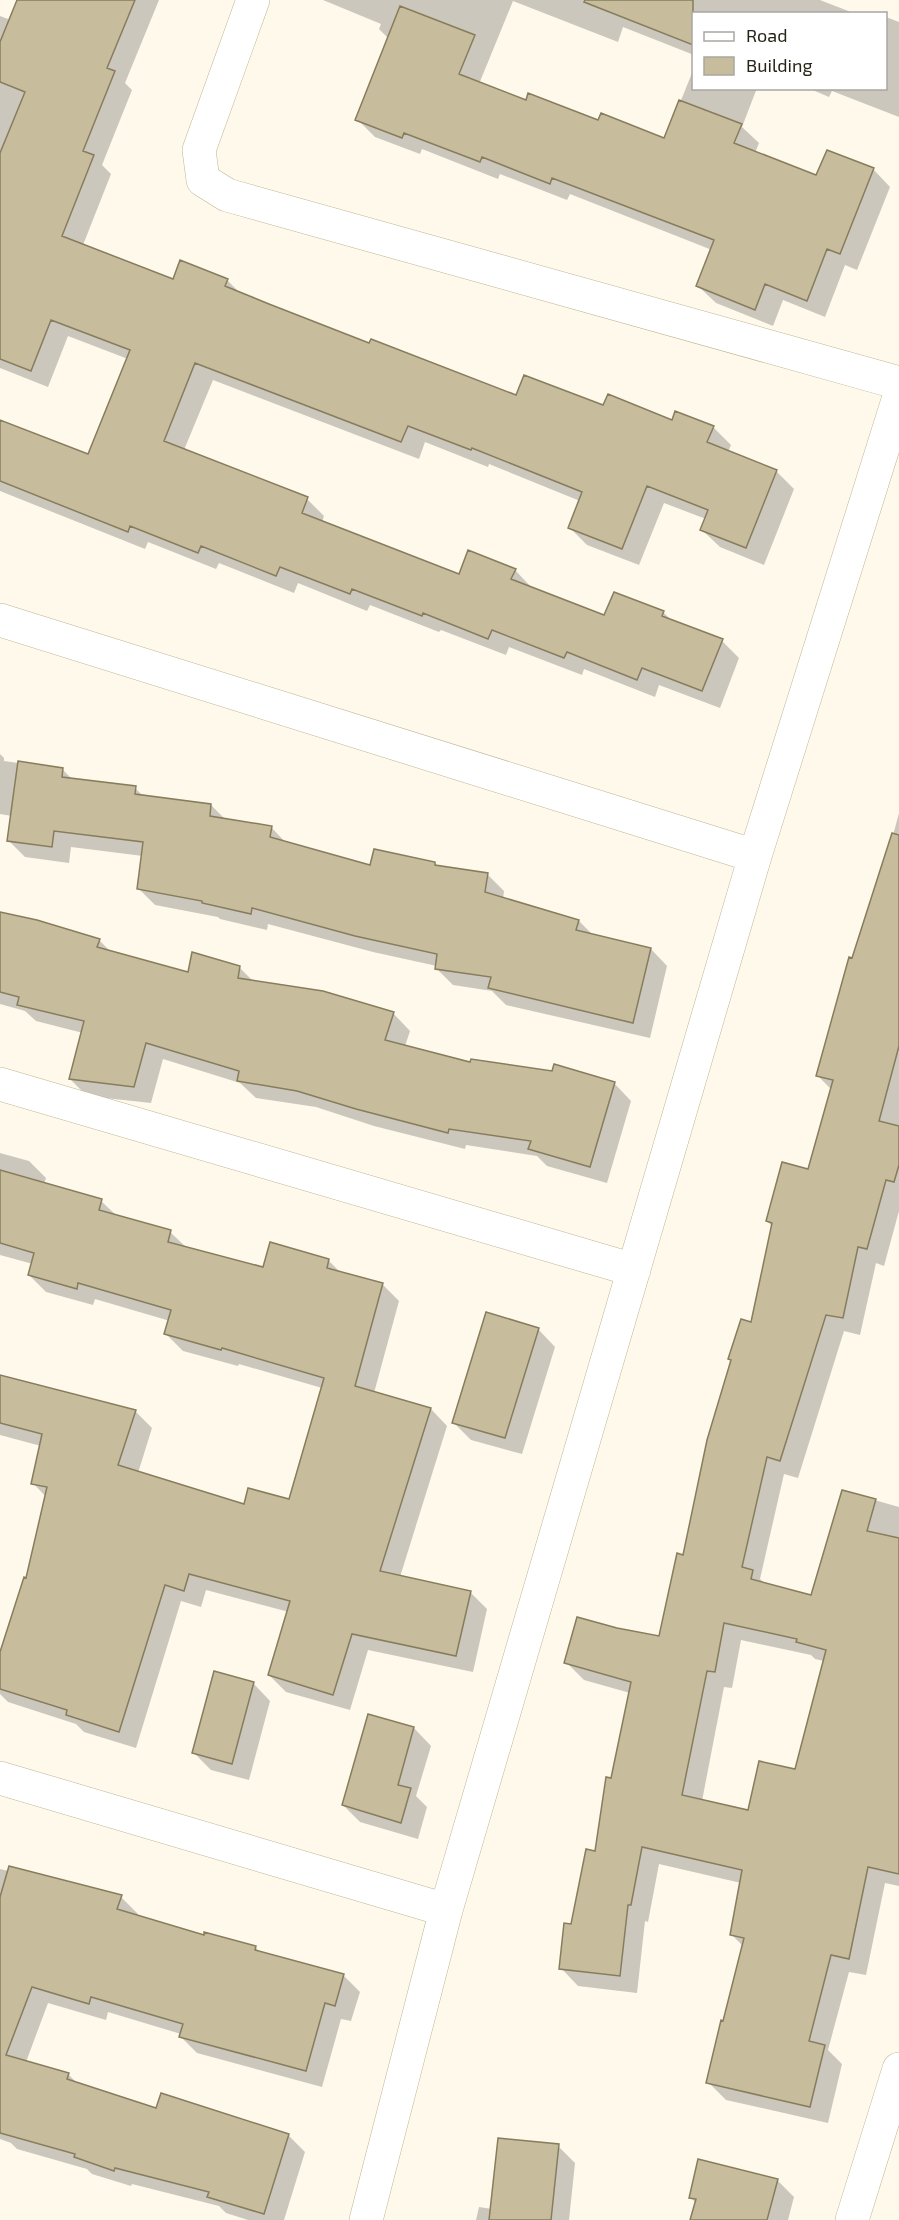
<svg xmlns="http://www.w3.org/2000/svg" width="899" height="2220" font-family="'Exo 2',sans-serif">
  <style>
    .shadow { fill: #0003; fill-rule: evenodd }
    .building { fill: #c7bc9b; stroke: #877d5e; stroke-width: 1.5; fill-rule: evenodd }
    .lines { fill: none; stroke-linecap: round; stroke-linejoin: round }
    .minor-casing { stroke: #c0b595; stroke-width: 34 }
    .minor { stroke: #fff; stroke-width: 33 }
  </style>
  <rect width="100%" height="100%" fill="#fef9eb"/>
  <path class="shadow" d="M 25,0 L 159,0 L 125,83 L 132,90 L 102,165 L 111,174 L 83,245 L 174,281 L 227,280 L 241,294 L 370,345 L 517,397 L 604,407 L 672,422 L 713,427 L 731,445 L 728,452 L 776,471 L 794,489 L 764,565 L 720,547 L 702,530 L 706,519 L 664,503 L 639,565 L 587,545 L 570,528 L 580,501 L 489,464 L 488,467 L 425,442 L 419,459 L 213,380 L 184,450 L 307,499 L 324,516 L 322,522 L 459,576 L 515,570 L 532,588 L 605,617 L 615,594 L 663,612 L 673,622 L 722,641 L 739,658 L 720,708 L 659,685 L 655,697 L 584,669 L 582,675 L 509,647 L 506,655 L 441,630 L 439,632 L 370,605 L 367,611 L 298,583 L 294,593 L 219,563 L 216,569 L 148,542 L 145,549 L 0,491 L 0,430 L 89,456 L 128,359 L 68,336 L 48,387 L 0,368 L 0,16 L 16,22 Z
    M 323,0 L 820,0 L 856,14 L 694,14 L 694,55 L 623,27 L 618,42 L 513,1 L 479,84 L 526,102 L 665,140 L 694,68 L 694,88 L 757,88 L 742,127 L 759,143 L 755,153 L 817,177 L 873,169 L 890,187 L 857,270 L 845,265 L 825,317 L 783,300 L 773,326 L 716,303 L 698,286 L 712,250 L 570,194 L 567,200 L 500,174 L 498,179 L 422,149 L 420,154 L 375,137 L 357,119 L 389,39 L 379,29 L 381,24 Z
    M 886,17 L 899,22 L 899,117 L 832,91 L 829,97 L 808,88 L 886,88 Z
    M 0,754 L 4,758 L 4,761 L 62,769 L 73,780 L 135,788 L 144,797 L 211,805 L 226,820 L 271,827 L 287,844 L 371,867 L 435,863 L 438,867 L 487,874 L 504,891 L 503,899 L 579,921 L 593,935 L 651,949 L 667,966 L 650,1038 L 506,1005 L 492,991 L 453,985 L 436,968 L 437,966 L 373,952 L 268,924 L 267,930 L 220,919 L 218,917 L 155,905 L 139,889 L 143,856 L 71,847 L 69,863 L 25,857 L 8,840 L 12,816 L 0,814 Z
    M 899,813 L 899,1211 L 884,1266 L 876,1263 L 860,1335 L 844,1331 L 798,1478 L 784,1474 L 760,1579 L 766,1585 L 812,1597 L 843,1491 L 899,1507 L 899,1886 L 885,1883 L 866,1975 L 849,1972 L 828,2050 L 842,2064 L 828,2123 L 726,2100 L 708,2082 L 744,1947 L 731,1934 L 741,1883 L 659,1864 L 648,1922 L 645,1921 L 637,1993 L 578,1986 L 561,1968 L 596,1852 L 630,1693 L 584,1680 L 566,1662 L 617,1630 L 660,1638 L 752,1324 L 773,1227 L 767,1221 L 809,1171 L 832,1090 L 817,1075 L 853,960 L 878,891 ZM 741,1640 L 811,1655 L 815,1659 L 824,1661 L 797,1771 L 749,1812 L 702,1801 L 724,1687 L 732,1688 Z
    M 0,913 L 99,940 L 111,952 L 189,974 L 239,967 L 254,982 L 393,1013 L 410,1031 L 405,1046 L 471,1064 L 614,1083 L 631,1101 L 607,1183 L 547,1166 L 537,1156 L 466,1145 L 465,1149 L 374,1126 L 316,1107 L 256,1098 L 240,1083 L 163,1059 L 151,1103 L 87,1096 L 70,1079 L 83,1033 L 36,1021 L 25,1011 L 0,1004 Z
    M 0,1153 L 29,1161 L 46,1178 L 44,1184 L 101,1201 L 117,1216 L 170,1232 L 187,1248 L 264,1269 L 271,1244 L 329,1261 L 341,1273 L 382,1284 L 399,1301 L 374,1393 L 431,1409 L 447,1426 L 400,1577 L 470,1592 L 487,1609 L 473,1672 L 368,1650 L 350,1710 L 286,1692 L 269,1675 L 289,1612 L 206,1590 L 201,1607 L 181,1601 L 136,1748 L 84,1732 L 76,1724 L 8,1702 L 0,1694 L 0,1657 L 27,1580 L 46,1497 L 33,1483 L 41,1446 L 0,1435 L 0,1377 L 135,1411 L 152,1428 L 138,1473 L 245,1506 L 290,1501 L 322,1388 L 239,1364 L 238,1366 L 183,1351 L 166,1334 L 170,1321 L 95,1299 L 93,1305 L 46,1292 L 29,1275 L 33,1264 L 0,1255 Z
    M 538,1329 L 555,1347 L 522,1454 L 471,1440 L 454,1423 Z
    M 253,1683 L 270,1701 L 249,1780 L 211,1770 L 194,1753 Z
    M 414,1728 L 431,1746 L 416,1796 L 427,1807 L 418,1839 L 360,1822 L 343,1805 Z
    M 0,1869 L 121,1897 L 138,1914 L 137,1917 L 205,1937 L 255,1947 L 261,1953 L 343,1975 L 360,1992 L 351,2021 L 341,2019 L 322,2087 L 197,2053 L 180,2036 L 181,2034 L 108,2012 L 106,2020 L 48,2003 L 26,2062 L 68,2074 L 78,2084 L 157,2110 L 288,2135 L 305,2152 L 284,2220 L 248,2220 L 226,2213 L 219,2206 L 132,2184 L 131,2186 L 92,2174 L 87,2169 L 17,2149 L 11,2143 L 0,2139 Z
    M 558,2146 L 575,2163 L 569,2220 L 476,2220 L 479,2207 L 492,2209 Z
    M 777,2180 L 794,2197 L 788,2220 L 691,2220 L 696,2203 L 690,2197 Z"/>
  <path class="building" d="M 17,0 L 135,0 L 107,68 L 115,71 L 83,151 L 94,155 L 62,236 L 173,279 L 180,260 L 228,279 L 225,286 L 269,304 L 369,343 L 371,339 L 516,395 L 524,375 L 603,405 L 608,394 L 672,420 L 675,411 L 714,426 L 707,442 L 777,470 L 746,548 L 700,530 L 708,510 L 647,486 L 622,549 L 568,528 L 582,492 L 472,448 L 471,450 L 408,426 L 401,442 L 195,363 L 164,441 L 308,497 L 302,513 L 459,574 L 468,550 L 516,569 L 511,579 L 604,615 L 614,592 L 664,611 L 662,616 L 723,639 L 702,691 L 642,668 L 637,680 L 567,652 L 564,658 L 492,630 L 488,639 L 423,613 L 422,616 L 352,589 L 350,594 L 280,567 L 276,576 L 201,546 L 198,553 L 130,526 L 128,532 L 0,481 L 0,420 L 88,454 L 130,350 L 51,320 L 31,371 L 0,359 L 0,153 L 25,92 L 0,82 L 0,42 Z
    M 585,0 L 693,0 L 693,45 L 584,2 Z
    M 400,6 L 475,35 L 459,74 L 526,100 L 528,93 L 598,120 L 601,113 L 664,138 L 679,100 L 742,124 L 734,143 L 816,175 L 827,150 L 874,168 L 840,254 L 827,249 L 807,301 L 765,284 L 755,310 L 696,286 L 714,240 L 552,178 L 550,184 L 482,157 L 480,162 L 404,133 L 402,138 L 355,120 Z
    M 18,761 L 63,768 L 62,777 L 136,786 L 135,794 L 211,804 L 210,816 L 272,826 L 270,837 L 370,865 L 374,849 L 435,862 L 435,865 L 488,873 L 485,892 L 579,920 L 576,930 L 651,948 L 633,1023 L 488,988 L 491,977 L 435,969 L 437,954 L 355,936 L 252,908 L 251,914 L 202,903 L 202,901 L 137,889 L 143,842 L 54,831 L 52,847 L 7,841 Z
    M 892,833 L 899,835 L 899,1046 L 879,1121 L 899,1126 L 899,1165 L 894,1182 L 886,1180 L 867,1249 L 858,1247 L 843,1318 L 826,1315 L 780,1461 L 767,1457 L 742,1567 L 753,1570 L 751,1579 L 811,1595 L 842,1490 L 876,1499 L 867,1531 L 899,1538 L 899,1874 L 868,1867 L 849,1959 L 831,1955 L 809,2041 L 825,2045 L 810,2107 L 706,2083 L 721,2020 L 723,2021 L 744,1938 L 730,1935 L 742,1870 L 642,1847 L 631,1905 L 628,1905 L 620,1976 L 559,1969 L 564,1923 L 571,1924 L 586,1849 L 595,1851 L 606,1777 L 611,1778 L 631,1682 L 564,1663 L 577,1617 L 617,1628 L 659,1636 L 677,1553 L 683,1555 L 707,1440 L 731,1360 L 728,1359 L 741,1319 L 751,1322 L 772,1223 L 766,1221 L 782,1162 L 808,1169 L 833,1080 L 816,1076 L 849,957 L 852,958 ZM 724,1623 L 797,1639 L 796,1642 L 826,1650 L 795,1769 L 759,1761 L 748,1810 L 682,1795 L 707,1671 L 715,1672 Z
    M 0,912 L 37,920 L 100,939 L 97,947 L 188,972 L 192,952 L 240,966 L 238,978 L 323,991 L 394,1012 L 385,1040 L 470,1062 L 471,1059 L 552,1071 L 554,1064 L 615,1082 L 590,1167 L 528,1149 L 531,1141 L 449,1129 L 448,1133 L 356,1109 L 297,1091 L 237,1081 L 239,1071 L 146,1043 L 134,1087 L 69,1079 L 84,1021 L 17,1005 L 19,997 L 0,992 Z
    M 0,1170 L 102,1199 L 99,1210 L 171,1230 L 168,1242 L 263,1267 L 270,1242 L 329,1259 L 327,1268 L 383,1283 L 355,1386 L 431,1408 L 380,1571 L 471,1591 L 456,1656 L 352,1634 L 333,1695 L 268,1675 L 290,1601 L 189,1574 L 184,1591 L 165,1585 L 119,1732 L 66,1715 L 67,1710 L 0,1689 L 0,1652 L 24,1577 L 26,1578 L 47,1487 L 31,1484 L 42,1434 L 0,1423 L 0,1375 L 136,1410 L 118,1465 L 244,1504 L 248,1488 L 289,1499 L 324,1378 L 222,1348 L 221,1350 L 164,1334 L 171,1310 L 78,1283 L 77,1289 L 28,1275 L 34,1253 L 0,1243 Z
    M 486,1312 L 539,1328 L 505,1438 L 452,1423 Z
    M 214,1671 L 254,1682 L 232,1764 L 192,1753 Z
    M 368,1714 L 414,1727 L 398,1785 L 411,1788 L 401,1823 L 342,1805 Z
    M 9,1866 L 122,1895 L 117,1909 L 204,1935 L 204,1932 L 256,1946 L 255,1950 L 344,1974 L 335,2006 L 325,2003 L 306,2071 L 179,2037 L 183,2024 L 91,1997 L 89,2004 L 32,1987 L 6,2055 L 69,2073 L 67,2079 L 156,2108 L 161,2093 L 289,2134 L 264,2214 L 207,2197 L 209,2192 L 115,2168 L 114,2171 L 74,2157 L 75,2154 L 0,2133 L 0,1897 Z
    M 498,2138 L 559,2144 L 551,2220 L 489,2220 Z
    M 698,2159 L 778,2179 L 767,2220 L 690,2220 L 696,2199 L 689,2198 Z"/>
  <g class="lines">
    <g class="minor-casing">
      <path id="minor" d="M 253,0 L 199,150 L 203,180 L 227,195 L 899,383
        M 0,620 L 755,856
        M 0,1084 L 634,1270
        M 0,1778 L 446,1910
        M 366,2220 L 446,1910 L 755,856 L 899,397
        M 852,2220 L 899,2069"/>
    </g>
    <use href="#minor" class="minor"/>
  </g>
  <rect x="692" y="12" width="195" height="78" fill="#ffffff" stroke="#a9a7a2" stroke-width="1.5"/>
  <rect x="704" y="32" width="30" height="9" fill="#ffffff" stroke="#a9a7a2" stroke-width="1.5"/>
  <text x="746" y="42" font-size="18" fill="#282317">Road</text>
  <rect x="704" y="57" width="30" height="18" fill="#c7bc9b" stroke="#a9a7a2" stroke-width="1.5"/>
  <text x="746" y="72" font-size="18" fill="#282317">Building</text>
</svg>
